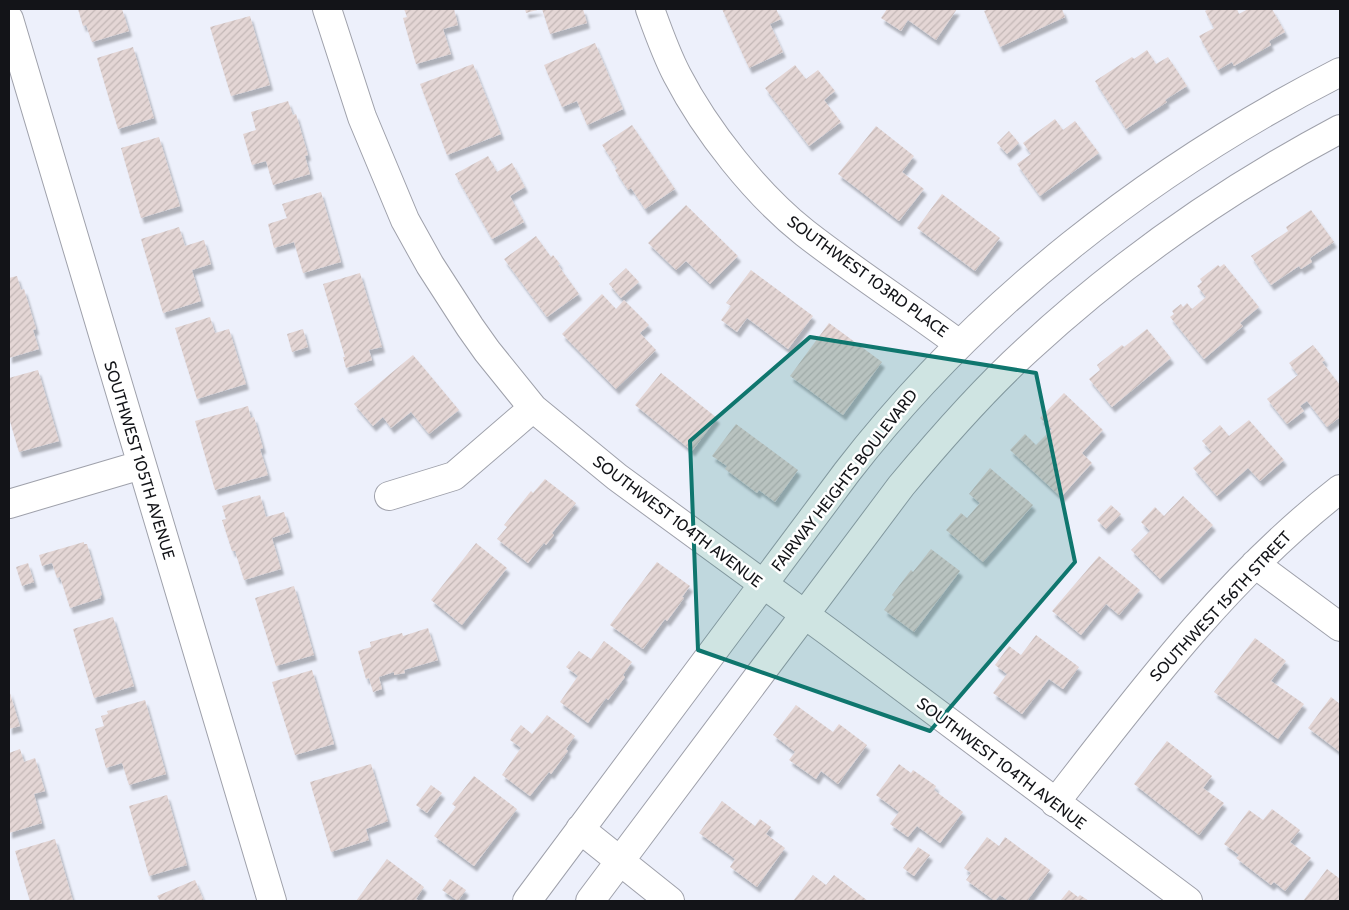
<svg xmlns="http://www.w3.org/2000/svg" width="1349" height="910" font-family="Cabin,sans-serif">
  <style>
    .building { fill: url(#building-hatch); filter: url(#shadow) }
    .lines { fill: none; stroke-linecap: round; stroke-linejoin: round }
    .minor-casing { stroke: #9fa1ab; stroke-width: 30 }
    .minor { stroke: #fff; stroke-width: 28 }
    .marked { fill: #0f766e; fill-opacity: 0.2; stroke: #0f766e; stroke-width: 4; stroke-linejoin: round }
    .labels { text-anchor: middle; stroke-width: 5; stroke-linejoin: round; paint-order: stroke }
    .street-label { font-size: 16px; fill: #131418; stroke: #fff }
  </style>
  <defs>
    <pattern id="building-hatch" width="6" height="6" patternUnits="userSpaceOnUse" patternTransform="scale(1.25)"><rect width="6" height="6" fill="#e4d6d5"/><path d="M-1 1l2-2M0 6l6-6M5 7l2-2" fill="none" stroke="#c3b7b6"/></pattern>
    <filter id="shadow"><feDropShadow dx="3" dy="5.5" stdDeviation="1" flood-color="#0004"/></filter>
  </defs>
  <rect width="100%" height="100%" fill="#edf0fb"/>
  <path class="building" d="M 78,9 L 122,9 L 129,31 L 92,42 L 86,25 L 83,26 Z
    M 404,9 L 454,9 L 458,25 L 443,29 L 451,54 L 416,64 L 403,18 L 407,17 Z
    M 525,9 L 541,9 L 526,13 Z
    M 542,9 L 583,9 L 587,23 L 550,34 Z
    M 722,9 L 776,9 L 781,19 L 770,24 L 783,52 L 749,68 Z
    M 887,9 L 957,9 L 936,40 L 908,20 L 901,31 L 881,18 Z
    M 989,9 L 1062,9 L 1065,17 L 1000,47 L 984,11 Z
    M 1209,9 L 1237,9 L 1239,14 L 1248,9 L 1272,9 L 1285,32 L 1269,41 L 1271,45 L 1234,66 L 1232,62 L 1218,70 L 1199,36 L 1214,28 L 1205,11 Z
    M 250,16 L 270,85 L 231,96 L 210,27 Z
    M 595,43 L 623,109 L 587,125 L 577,101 L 562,107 L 544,65 Z
    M 133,47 L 154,118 L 118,129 L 97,58 Z
    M 1147,50 L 1156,64 L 1168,57 L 1187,86 L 1165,100 L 1167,102 L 1126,129 L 1095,81 L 1132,57 L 1134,59 Z
    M 473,64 L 501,134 L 447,155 L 420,84 Z
    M 795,65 L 806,79 L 818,70 L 835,91 L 824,100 L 841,122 L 809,146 L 765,88 Z
    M 288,101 L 293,115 L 296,114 L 308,155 L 305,156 L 310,174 L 273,185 L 266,161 L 252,165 L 243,134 L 256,130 L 251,112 Z
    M 1055,119 L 1063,130 L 1075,121 L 1099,153 L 1040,196 L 1017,164 L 1031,154 L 1023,143 Z
    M 632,125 L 675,189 L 645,209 L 631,188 L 628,190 L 615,170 L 617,168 L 602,145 Z
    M 876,126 L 914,156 L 902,172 L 924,189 L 899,221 L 838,174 Z
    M 1009,131 L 1019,143 L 1007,154 L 997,143 Z
    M 159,137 L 180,206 L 141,218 L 121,148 Z
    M 488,156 L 497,172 L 512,163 L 525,187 L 510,196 L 524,222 L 492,239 L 455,174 Z
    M 321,192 L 341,262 L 303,273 L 294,242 L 274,248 L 268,224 L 287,218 L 282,204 Z
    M 942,194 L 1000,238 L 975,271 L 917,228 Z
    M 686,205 L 738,256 L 710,284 L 686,261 L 676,270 L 648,243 Z
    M 1311,210 L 1334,242 L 1310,258 L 1312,262 L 1301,269 L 1299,266 L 1271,285 L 1251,256 L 1288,231 L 1286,227 Z
    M 179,227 L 185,246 L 204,240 L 211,264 L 192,270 L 201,301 L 163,313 L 141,239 Z
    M 536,236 L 551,257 L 553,255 L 560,264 L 558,265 L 579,294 L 547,317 L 504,259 Z
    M 1224,264 L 1259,307 L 1240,323 L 1243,326 L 1204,359 L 1170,317 L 1174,314 L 1172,311 L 1181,304 L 1183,307 L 1187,303 L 1192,309 L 1206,297 L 1197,286 L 1202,282 L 1200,279 L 1218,265 L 1220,267 Z
    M 626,268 L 639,282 L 621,298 L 609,284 Z
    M 751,270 L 813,316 L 788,349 L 747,318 L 737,332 L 721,320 L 731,306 L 726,303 Z
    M 360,273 L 382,347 L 369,350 L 372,360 L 346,368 L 343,357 L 345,357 L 323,284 Z
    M 17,276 L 21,290 L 24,289 L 36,329 L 33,330 L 39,349 L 9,358 L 9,278 Z
    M 602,294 L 616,309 L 624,300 L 649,325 L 640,333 L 656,350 L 616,389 L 562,334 Z
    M 210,317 L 215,333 L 229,329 L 246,384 L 197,399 L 175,328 Z
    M 829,323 L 882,362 L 843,415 L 790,376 Z
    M 303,329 L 308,347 L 292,352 L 287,334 Z
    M 1147,329 L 1171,358 L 1112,407 L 1089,379 L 1100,370 L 1097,365 L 1122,345 L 1124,347 Z
    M 1313,345 L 1325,360 L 1322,362 L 1340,385 L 1340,417 L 1327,427 L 1307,401 L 1300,406 L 1304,411 L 1287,424 L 1267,399 L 1298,375 L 1289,363 Z
    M 413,355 L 459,410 L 429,434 L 411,412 L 391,428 L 383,417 L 373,426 L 354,404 Z
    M 38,370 L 59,441 L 19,452 L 9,418 L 9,378 Z
    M 661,373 L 717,418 L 692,451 L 635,405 Z
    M 1064,393 L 1103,430 L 1082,453 L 1092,463 L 1061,497 L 1010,450 L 1025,434 L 1036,445 L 1052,429 L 1040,418 Z
    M 248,406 L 251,418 L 254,417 L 263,448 L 260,449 L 268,475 L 215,490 L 195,421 Z
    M 1249,420 L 1284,460 L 1260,481 L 1248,468 L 1217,496 L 1193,468 L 1212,452 L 1202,441 L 1220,425 L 1229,436 Z
    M 736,424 L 798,470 L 775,502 L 759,490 L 757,493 L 725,469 L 727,466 L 712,456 Z
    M 990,468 L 1033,505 L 983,562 L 946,530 L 961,513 L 967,518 L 980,503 L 969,494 Z
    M 545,479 L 576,503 L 552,533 L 554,535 L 546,545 L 544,543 L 528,563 L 497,539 L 507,527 L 504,525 L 531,491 L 533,493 Z
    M 260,495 L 266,517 L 284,512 L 290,532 L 272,538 L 281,569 L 244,580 L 235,551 L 232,551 L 222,520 L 226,519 L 222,506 Z
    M 1183,496 L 1213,525 L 1160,579 L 1131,550 L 1150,531 L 1141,522 L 1155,507 L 1164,516 Z
    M 1111,505 L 1121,514 L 1106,529 L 1097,520 Z
    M 84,542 L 84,544 L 87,544 L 102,595 L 100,596 L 101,598 L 70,608 L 60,577 L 57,578 L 52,563 L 42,566 L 39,555 Z
    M 476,543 L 507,568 L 462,625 L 431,600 Z
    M 931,549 L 960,571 L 914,632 L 884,610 L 894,597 L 892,595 L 911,570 L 913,572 Z
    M 1099,556 L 1140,590 L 1119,615 L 1106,604 L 1081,635 L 1052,611 Z
    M 657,562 L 690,586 L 682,597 L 684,598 L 667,621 L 665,619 L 643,649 L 610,625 Z
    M 28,563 L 34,582 L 22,586 L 16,567 Z
    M 294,586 L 314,655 L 276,666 L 255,598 Z
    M 113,617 L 134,686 L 94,698 L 73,629 Z
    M 428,628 L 438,660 L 404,670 L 405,673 L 394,675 L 394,672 L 379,677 L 382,689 L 373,692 L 369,678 L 366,679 L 358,651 L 371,647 L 370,642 L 402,633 L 403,636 Z
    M 1036,635 L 1079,667 L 1063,689 L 1049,679 L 1022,714 L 993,693 L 1007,674 L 995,665 L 1009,646 L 1021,655 Z
    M 1255,638 L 1286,661 L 1271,681 L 1304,704 L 1278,739 L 1214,692 Z
    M 604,641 L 632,662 L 623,675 L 625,677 L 608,700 L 606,698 L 588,723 L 560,702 L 578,676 L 566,667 L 579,651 L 591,659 Z
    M 312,670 L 334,744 L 295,755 L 272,682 Z
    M 9,690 L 20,726 L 9,729 Z
    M 1331,697 L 1340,704 L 1340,752 L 1308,728 Z
    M 145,700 L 166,774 L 129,785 L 122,763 L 106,768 L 95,729 L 104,726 L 101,716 L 108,714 L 107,711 Z
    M 796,705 L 833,732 L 839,724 L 867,745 L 838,784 L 821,771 L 816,779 L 789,760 L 795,752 L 773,735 Z
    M 547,715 L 575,736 L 566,749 L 568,751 L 551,774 L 549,772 L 530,796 L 502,775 L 521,748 L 510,740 L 515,732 L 521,725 L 532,734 Z
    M 1167,741 L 1212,776 L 1203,788 L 1224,803 L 1199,835 L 1134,784 Z
    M 20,749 L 24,762 L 35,758 L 45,791 L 34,794 L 42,823 L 9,833 L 9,753 Z
    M 371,764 L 388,821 L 366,829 L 369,840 L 331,852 L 310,782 Z
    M 899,764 L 911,773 L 913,770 L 936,786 L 934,790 L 963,812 L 940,843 L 917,826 L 908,837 L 890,824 L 899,812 L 876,795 Z
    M 474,776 L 517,809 L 474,866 L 434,836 L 456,807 L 452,804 Z
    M 431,785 L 442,793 L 427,813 L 416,805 Z
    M 167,795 L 187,865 L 149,876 L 129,806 Z
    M 722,801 L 755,826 L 760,819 L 771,827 L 766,834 L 785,848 L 757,887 L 730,867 L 735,859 L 699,833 Z
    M 1272,809 L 1300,830 L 1290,842 L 1311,858 L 1285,891 L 1274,882 L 1271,885 L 1236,858 L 1239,855 L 1224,844 L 1249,810 L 1263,820 Z
    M 987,837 L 999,846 L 1005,837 L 1050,870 L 1027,901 L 1009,901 L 1000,895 L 995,901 L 966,880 L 971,873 L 964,868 Z
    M 55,839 L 73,901 L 30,901 L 15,851 Z
    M 918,847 L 930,855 L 914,876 L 903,868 Z
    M 387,859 L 424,887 L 416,899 L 419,901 L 356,901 Z
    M 1327,869 L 1340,879 L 1340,901 L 1303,901 Z
    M 813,875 L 826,885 L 834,875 L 868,901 L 793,901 Z
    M 450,879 L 466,890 L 458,901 L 442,890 Z
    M 195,880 L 204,901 L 160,901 L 157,896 Z
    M 1069,890 L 1078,897 L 1080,895 L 1089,901 L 1060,901 Z"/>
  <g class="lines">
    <g class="minor-casing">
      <path id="minor" d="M 327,9 L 362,117 L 405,220 L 430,265 L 470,327 L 487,351 L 533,408 L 617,477 L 830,633 L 1188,901
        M 650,9 C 658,31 666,54 677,75 C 706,131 756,194 805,233 C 855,272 908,306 959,344
        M 9,19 L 272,901
        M 389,496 L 454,476 L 533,408
        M 9,504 L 141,465
        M 1255,564 L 1340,627
        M 1055,803 C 1142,691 1227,577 1340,489
        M 580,829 L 670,901
        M 527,901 L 847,472 C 978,303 1150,169 1340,72
        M 590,901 L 901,486 C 940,439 981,392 1027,350 C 1121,263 1227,189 1340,129"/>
    </g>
    <use href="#minor" class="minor"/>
  </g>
  <path class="marked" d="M 810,337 L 1036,373 L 1075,562 L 930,731 L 698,650 L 690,441 Z"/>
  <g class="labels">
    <g class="street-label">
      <text transform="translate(868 276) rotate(36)" y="6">SOUTHWEST 103RD PLACE</text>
      <text transform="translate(140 460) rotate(73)" y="6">SOUTHWEST 105TH AVENUE</text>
      <text transform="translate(844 480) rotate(-52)" y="6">FAIRWAY HEIGHTS BOULEVARD</text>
      <text transform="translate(678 521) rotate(37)" y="6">SOUTHWEST 104TH AVENUE</text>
      <text transform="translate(1220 606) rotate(-47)" y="6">SOUTHWEST 156TH STREET</text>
      <text transform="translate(1002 763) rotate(37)" y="6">SOUTHWEST 104TH AVENUE</text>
    </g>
  </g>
  <rect width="1349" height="910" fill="none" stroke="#131418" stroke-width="20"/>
</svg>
